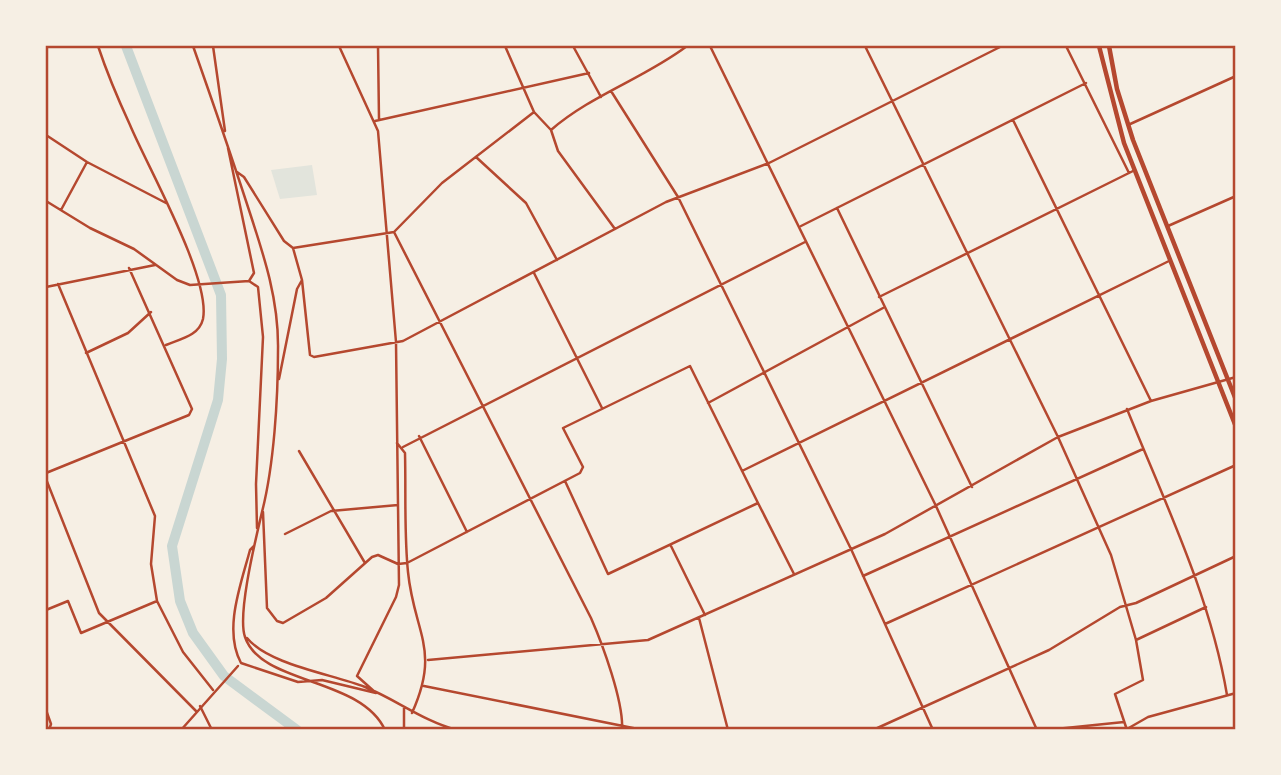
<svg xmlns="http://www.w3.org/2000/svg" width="1281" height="775" font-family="'Roboto Condensed',sans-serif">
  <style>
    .green { fill: #e2e4dc }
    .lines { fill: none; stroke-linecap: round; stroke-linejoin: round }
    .river { stroke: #c9d6d2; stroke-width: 10 }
    .minor { stroke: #b5482f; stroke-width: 2.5 }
    .tertiary { stroke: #b5482f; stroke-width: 2.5 }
    .trunk { stroke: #b5482f; stroke-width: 4.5 }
    .neatline { fill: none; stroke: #b5482f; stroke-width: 2.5 }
  </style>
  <rect width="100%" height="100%" fill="#f6efe4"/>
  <path class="green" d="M 312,165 L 317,195 L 280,199 L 271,170 Z"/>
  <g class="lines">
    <path class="river" d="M 126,46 L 221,295 L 222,359 L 218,400 L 172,546 L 180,601 L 193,633 L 224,676 L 297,730"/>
    <path class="minor" d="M 98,46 C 107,73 118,99 130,125 C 148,168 211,278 203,319 C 199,336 180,339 166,345
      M 193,46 C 211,97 229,149 246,201 C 262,250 279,297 278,350 C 278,399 274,465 262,512 C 256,538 237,614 245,637 C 261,685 361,677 385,730
      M 213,46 L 225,131
      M 339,46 L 378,131 L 396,342 L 399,585 L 396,597 L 357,676 L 376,693
      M 378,46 L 379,119
      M 505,46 L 534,112 L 551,130 L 558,151 L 615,229
      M 573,46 L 601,97
      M 710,46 L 936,506 L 1037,730
      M 865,46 L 1058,437 L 1111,555 L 1136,640
      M 1066,46 L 1129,173
      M 611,91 L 678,197 L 851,549 L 933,730
      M 1013,120 L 1151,401
      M 375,121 L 589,73
      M 1128,125 L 1236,76
      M 551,130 C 591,95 645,78 687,46
      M 46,135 L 87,162 L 166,203
      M 228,148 L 254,273 L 249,281
      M 476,157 L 526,203 L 557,260
      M 237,172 L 244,177 L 284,241 L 293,248 L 302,280 L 297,289 L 279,379
      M 46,201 L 90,228 L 134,249 L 177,280 L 190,285 L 249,281 L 258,287 L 263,337 L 256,484 L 257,528
      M 837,208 L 972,487
      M 61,210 L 87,162
      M 801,226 L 1086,83
      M 1168,226 L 1236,196
      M 394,232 L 591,618 C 602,643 624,702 622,730
      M 293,248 L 394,232 L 442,183 L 534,112
      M 534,273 L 602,408
      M 302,280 L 310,355 L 314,357 L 403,341 L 666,202 L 769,163 L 1002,46
      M 58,284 L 155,516 L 151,564 L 157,601 L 183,652 L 213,690
      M 46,287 L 155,265
      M 879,297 L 1133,171
      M 86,353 L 128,333 L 151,312
      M 708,403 L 883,308
      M 1127,409 C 1165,503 1210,595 1227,695
      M 419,436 L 467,532
      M 397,443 L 405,453 C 406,493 404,533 408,572 C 414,633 441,649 412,713
      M 403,447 L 805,242
      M 299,451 L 365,563
      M 742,471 L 1169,261
      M 46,473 L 189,415 L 192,409 L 129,268
      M 46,479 L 99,613 L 196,711
      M 758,503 L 794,574
      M 263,512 L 267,608 L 277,621 L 283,623 L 326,598 L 372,557 L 378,555 L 398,564 L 407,563 L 580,473 L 583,467 L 563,428 L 690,366 L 758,503 L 608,574 L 565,481
      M 285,534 L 331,511 L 398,505
      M 254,546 L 250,550 C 241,584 223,630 241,663 L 298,682 L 322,680 L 376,693
      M 671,546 L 705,615
      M 863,576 L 1143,449
      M 46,610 L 68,601 L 81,633 L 157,601
      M 699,618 L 728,730
      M 885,624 L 1236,465
      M 247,638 C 269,665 332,674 365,687 C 397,700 423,721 457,730
      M 428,660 L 648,640 L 885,534 L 1058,437 L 1151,401 L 1236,377
      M 424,686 L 643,730
      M 200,706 L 212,730
      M 404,708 L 404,730
      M 46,710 L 51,724 L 49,730
      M 1127,729 L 1148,717 L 1236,693
      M 873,730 L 1049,650 L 1120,607 L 1136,603 L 1236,556
      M 1046,730 L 1124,722
      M 1127,730 L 1115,694 L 1143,680 L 1136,640 L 1206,607"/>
    <path class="tertiary" d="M 181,730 L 238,666"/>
    <path class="trunk" d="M 1099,46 L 1124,143 L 1236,427
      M 1109,46 L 1117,89 L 1133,140 L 1236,400"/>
  </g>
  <rect width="1281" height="775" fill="none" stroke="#f6efe4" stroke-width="94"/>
  <rect x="47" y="47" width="1187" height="681" class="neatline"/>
</svg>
